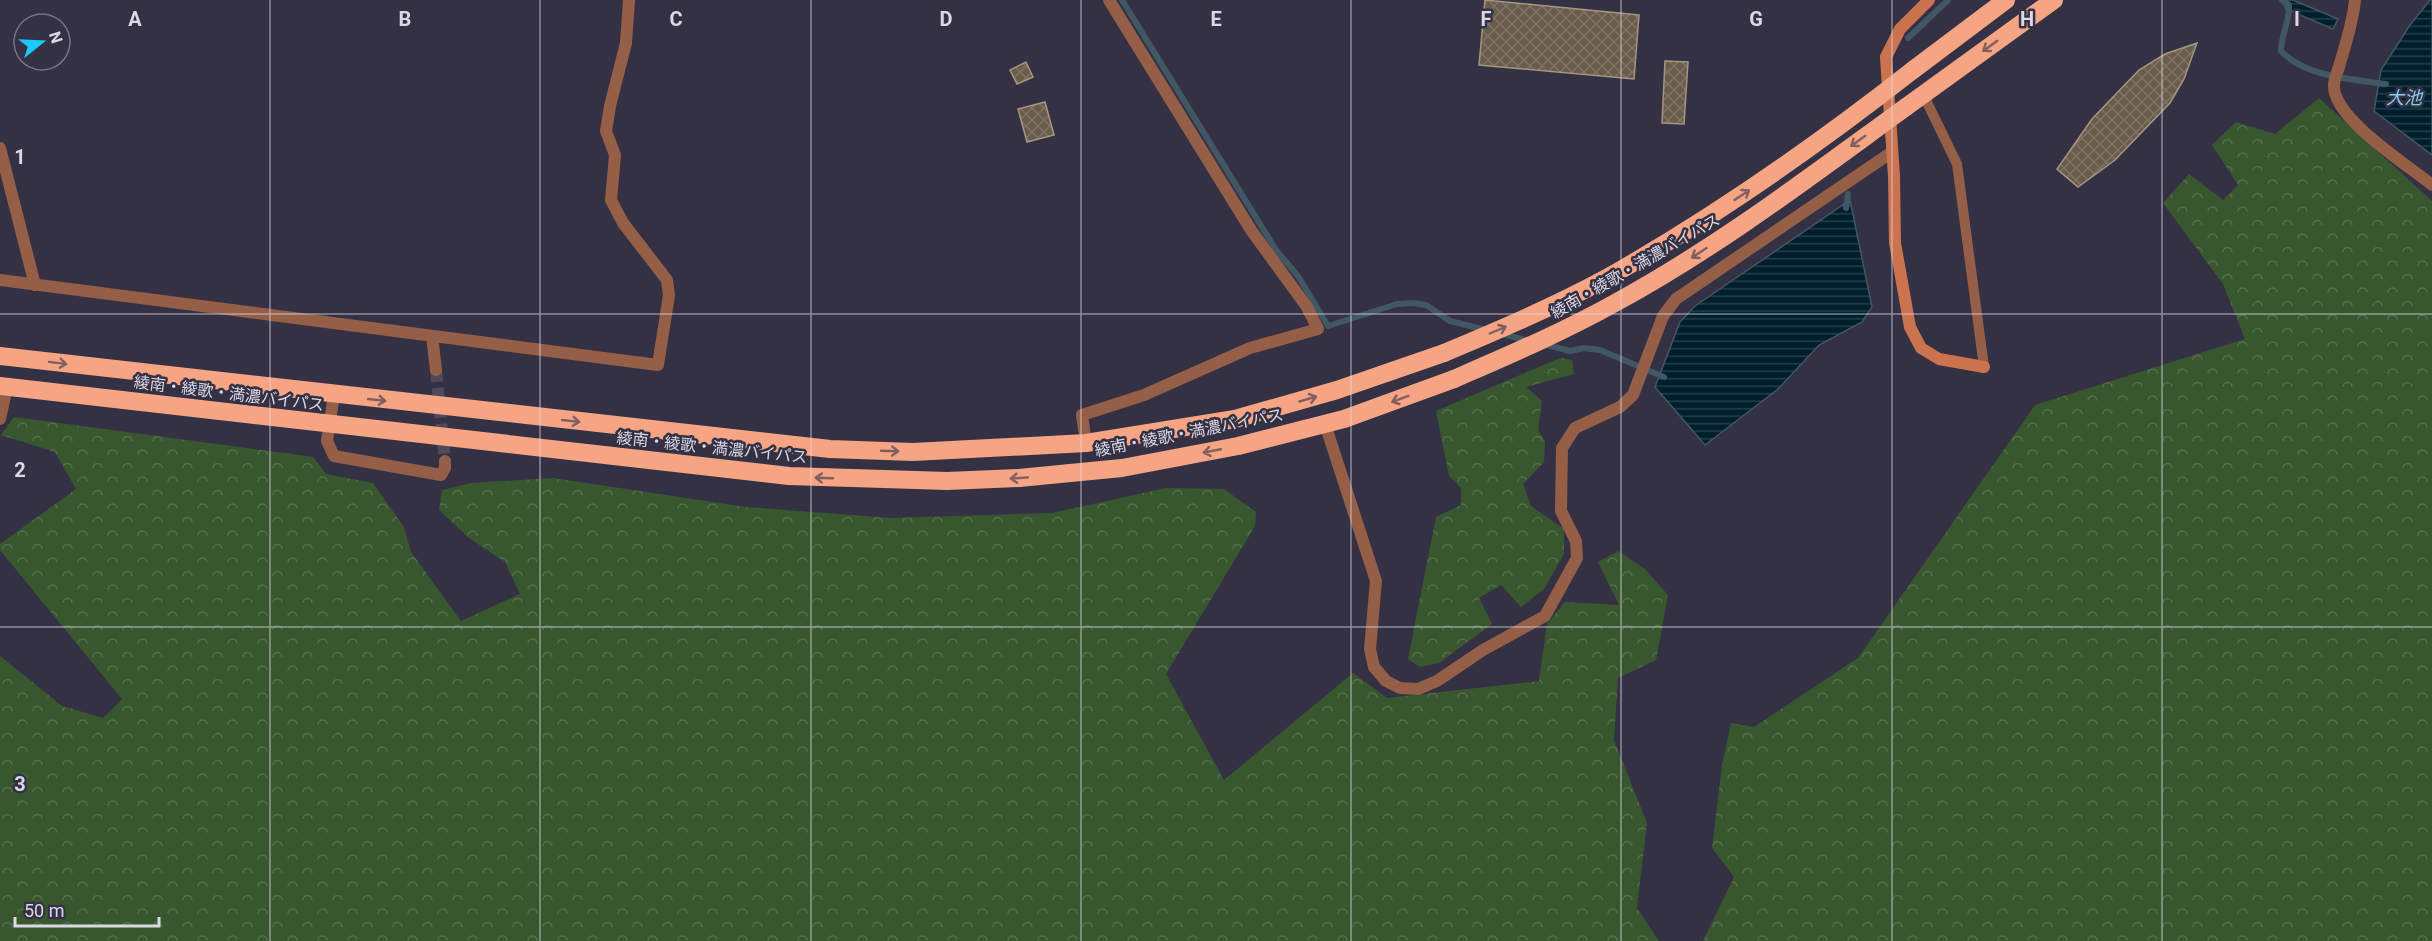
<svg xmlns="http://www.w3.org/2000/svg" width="2432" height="941" font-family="Roboto,'Noto Sans JP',sans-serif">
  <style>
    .forest { fill: url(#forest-crowns) }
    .water { fill: url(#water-rules); stroke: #425764; stroke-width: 1.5 }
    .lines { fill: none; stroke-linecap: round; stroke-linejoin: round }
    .stream { stroke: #425764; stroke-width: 6 }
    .building { fill: url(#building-cross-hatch); stroke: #a59582; stroke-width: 1.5 }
    .street-tunnel { stroke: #4e4a5c; stroke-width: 12; stroke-dasharray: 12 6; stroke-linecap: butt }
    .lane { stroke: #955e47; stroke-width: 10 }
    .street { stroke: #955e47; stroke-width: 12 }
    .secondary { stroke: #ca734e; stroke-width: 12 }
    .highway { stroke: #f6a584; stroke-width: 18 }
    .highway-bridge { stroke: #f6a584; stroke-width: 18 }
    .oneway { stroke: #825f5e }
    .grid { fill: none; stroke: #dbd9e5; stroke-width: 1.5; stroke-opacity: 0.55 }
    .labels { text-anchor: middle; stroke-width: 5; stroke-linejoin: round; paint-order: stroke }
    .street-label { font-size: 16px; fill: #dbd9e5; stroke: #353144 }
    .water-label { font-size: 18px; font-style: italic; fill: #84cdf0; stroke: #353144 }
    .grid-label { font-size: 20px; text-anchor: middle; font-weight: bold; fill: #dbd9e5; stroke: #353144; stroke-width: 5; stroke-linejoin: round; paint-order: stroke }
  </style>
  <defs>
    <pattern id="forest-crowns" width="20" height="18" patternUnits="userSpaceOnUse" patternTransform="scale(1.5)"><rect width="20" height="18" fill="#38572f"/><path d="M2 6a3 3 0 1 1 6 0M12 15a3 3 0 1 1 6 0" fill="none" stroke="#546f4d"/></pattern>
    <pattern id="water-rules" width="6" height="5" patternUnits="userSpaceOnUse" patternTransform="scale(1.5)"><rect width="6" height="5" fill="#001f2d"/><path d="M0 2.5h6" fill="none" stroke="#253f4b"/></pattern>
    <pattern id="building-cross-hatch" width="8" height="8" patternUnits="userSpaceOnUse" patternTransform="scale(1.5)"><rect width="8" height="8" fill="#6a5c4a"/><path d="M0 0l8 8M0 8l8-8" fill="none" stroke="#7f7364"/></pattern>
  </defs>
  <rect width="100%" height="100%" fill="#353144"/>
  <path class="forest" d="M 2319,98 L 2432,201 L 2432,941 L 1703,941 L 1734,877 L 1712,848 L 1722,765 L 1731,723 L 1754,727 L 1858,658 L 2035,405 L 2245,339 L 2223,284 L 2163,203 L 2189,174 L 2223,200 L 2238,185 L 2212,145 L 2236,122 L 2275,134 Z
    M 1560,358 L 1572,360 L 1574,374 L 1526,387 L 1542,401 L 1538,430 L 1545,441 L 1544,462 L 1523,484 L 1531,506 L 1564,529 L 1564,554 L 1544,589 L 1521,607 L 1501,585 L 1479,598 L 1492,624 L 1439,663 L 1420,667 L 1408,659 L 1436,517 L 1461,505 L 1461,488 L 1449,476 L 1436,411 Z
    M 14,417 L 313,457 L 326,474 L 373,483 L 404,527 L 411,552 L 461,621 L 520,594 L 505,562 L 469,538 L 439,510 L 442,490 L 471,483 L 553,478 L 746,507 L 891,518 L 1052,513 L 1166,488 L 1224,489 L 1256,512 L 1255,526 L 1166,674 L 1224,780 L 1353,673 L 1387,698 L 1539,681 L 1547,624 L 1565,602 L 1619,605 L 1598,562 L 1618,551 L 1645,569 L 1668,595 L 1656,660 L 1618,678 L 1614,740 L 1647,823 L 1637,908 L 1659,941 L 0,941 L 0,656 L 62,706 L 103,718 L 122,699 L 0,550 L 0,544 L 76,489 L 55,452 L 1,435 Z"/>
  <path class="water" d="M 2281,0 L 2293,0 L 2338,19 L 2333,29 L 2286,9 Z
    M 2430,0 L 2432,0 L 2432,155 L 2374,111 L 2381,70 L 2410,25 Z
    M 1850,200 L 1872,307 L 1862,322 L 1819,345 L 1778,389 L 1705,445 L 1655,387 L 1680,322 L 1695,306 Z"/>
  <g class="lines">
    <path class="stream" d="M 1122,0 L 1276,250 L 1298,276 L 1328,326 L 1397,304 L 1413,303 L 1426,305 L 1450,321 L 1486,330
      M 2282,0 L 2289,5 C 2290,21 2281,35 2281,51 C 2305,77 2352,79 2386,84
      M 1908,38 L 1948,0
      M 1846,208 L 1848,194
      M 1502,334 L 1530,341
      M 1543,344 L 1570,351 L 1584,348 L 1600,350 L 1664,377"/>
  </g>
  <path class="building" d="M 1485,0 L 1639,15 L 1634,79 L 1479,65 Z
    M 2197,43 L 2184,79 L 2170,103 L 2115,160 L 2078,187 L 2057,169 L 2092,119 L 2139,70 L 2165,54 Z
    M 1665,61 L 1688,62 L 1684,124 L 1662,123 Z
    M 1026,62 L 1033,77 L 1017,84 L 1010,70 Z
    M 1045,102 L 1054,135 L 1027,142 L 1018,109 Z"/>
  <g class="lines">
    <path class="street-tunnel" d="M 436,370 L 445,461"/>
    <path class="lane" d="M 1923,94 L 1957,164 L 1984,367"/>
    <path class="street" d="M 2355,0 C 2353,23 2345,45 2339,67 C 2337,73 2334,79 2334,85 C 2332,118 2408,165 2432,185
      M 0,148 L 35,285
      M 0,280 L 658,365 L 669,295 L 667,280 L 623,223 L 611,200 L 615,155 L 606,131 L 610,106 L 626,43 L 629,0
      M 432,336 L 436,370
      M 334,395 L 327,441 L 334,456 L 441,475 L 445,468 L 445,461
      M 0,419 L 7,387
      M 1325,424 L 1376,581 L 1370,649 L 1374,667 L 1386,681 L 1400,688 L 1418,689 L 1437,681 L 1483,650 L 1545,616 L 1577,558 L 1576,541 L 1561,511 L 1562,448 L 1575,428 L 1620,407 L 1633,395 L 1663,316 L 1676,299 L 1892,152
      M 1086,443 L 1082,415 L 1144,395 L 1250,348 L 1318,329 L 1307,307 L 1251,230 L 1109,0"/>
    <path class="secondary" d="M 1929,0 L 1900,29 L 1886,57 L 1894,176 L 1895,243 L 1910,327 L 1921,348 L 1939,359 L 1984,367"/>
    <path class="highway" d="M 1913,70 L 2006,0
      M 1906,107 L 2054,0
      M 0,356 L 830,449 L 913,452 L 1086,443 L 1235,419 L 1337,390 L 1444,353
      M 0,386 L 789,476 L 947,481 L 1019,478 L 1122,468 L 1238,446 L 1344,419 L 1454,379"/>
    <path class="highway-bridge" d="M 1444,353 C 1499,330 1553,307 1605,279 C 1713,218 1816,146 1913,70
      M 1454,379 C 1509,355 1563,332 1615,303 C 1718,247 1811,176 1906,107"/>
  </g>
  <defs><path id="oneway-shaft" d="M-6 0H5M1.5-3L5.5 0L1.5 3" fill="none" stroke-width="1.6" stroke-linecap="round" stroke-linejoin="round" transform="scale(1.5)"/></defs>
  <g class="oneway">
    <use href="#oneway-shaft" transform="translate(1990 46) rotate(144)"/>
    <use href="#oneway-shaft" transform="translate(1858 141) rotate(144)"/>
    <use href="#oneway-shaft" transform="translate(1742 195) rotate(-33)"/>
    <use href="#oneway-shaft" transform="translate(1699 253) rotate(147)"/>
    <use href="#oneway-shaft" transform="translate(1498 330) rotate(-23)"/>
    <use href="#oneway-shaft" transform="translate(58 363) rotate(7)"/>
    <use href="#oneway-shaft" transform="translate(1308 399) rotate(-16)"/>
    <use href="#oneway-shaft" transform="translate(1400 399) rotate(160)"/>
    <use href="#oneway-shaft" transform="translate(377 400) rotate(6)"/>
    <use href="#oneway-shaft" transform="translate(571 421) rotate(6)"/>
    <use href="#oneway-shaft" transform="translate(890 451) rotate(2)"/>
    <use href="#oneway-shaft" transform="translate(1212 451) rotate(169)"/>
    <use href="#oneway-shaft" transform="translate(824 478) rotate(-178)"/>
    <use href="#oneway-shaft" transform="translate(1019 478) rotate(176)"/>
  </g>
  <path class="grid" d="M 270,0 L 270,941M 540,0 L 540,941M 811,0 L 811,941M 1081,0 L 1081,941M 1351,0 L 1351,941M 1621,0 L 1621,941M 1892,0 L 1892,941M 2162,0 L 2162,941M 0,314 L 2432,314M 0,627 L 2432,627"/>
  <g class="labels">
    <g class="street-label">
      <text transform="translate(1635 266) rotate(-30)" y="6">綾南・綾歌・満濃バイパス</text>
      <text transform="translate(229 393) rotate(7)" y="6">綾南・綾歌・満濃バイパス</text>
      <text transform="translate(1189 432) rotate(-11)" y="6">綾南・綾歌・満濃バイパス</text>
      <text transform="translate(712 447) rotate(6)" y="6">綾南・綾歌・満濃バイパス</text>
    </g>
    <g class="water-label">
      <text x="2404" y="104">大池</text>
    </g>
  </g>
  <g class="grid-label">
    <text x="135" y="26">A</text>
    <text x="405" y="26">B</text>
    <text x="676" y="26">C</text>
    <text x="946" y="26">D</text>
    <text x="1216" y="26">E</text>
    <text x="1486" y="26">F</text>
    <text x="1756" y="26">G</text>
    <text x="2027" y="26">H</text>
    <text x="2297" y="26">I</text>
    <text x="20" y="164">1</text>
    <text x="20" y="477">2</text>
    <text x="20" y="791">3</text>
  </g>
  <g transform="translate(42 42) rotate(72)"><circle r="28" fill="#353144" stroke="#777484" stroke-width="1.5"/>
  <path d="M0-4.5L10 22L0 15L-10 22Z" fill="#1acafc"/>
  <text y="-9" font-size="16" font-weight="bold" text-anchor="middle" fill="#dbd9e5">N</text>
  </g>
  <path d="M15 917v9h144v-9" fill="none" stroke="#dbd9e5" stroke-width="3"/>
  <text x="24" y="917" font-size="18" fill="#dbd9e5" stroke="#353144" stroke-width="4.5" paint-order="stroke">50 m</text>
</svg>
